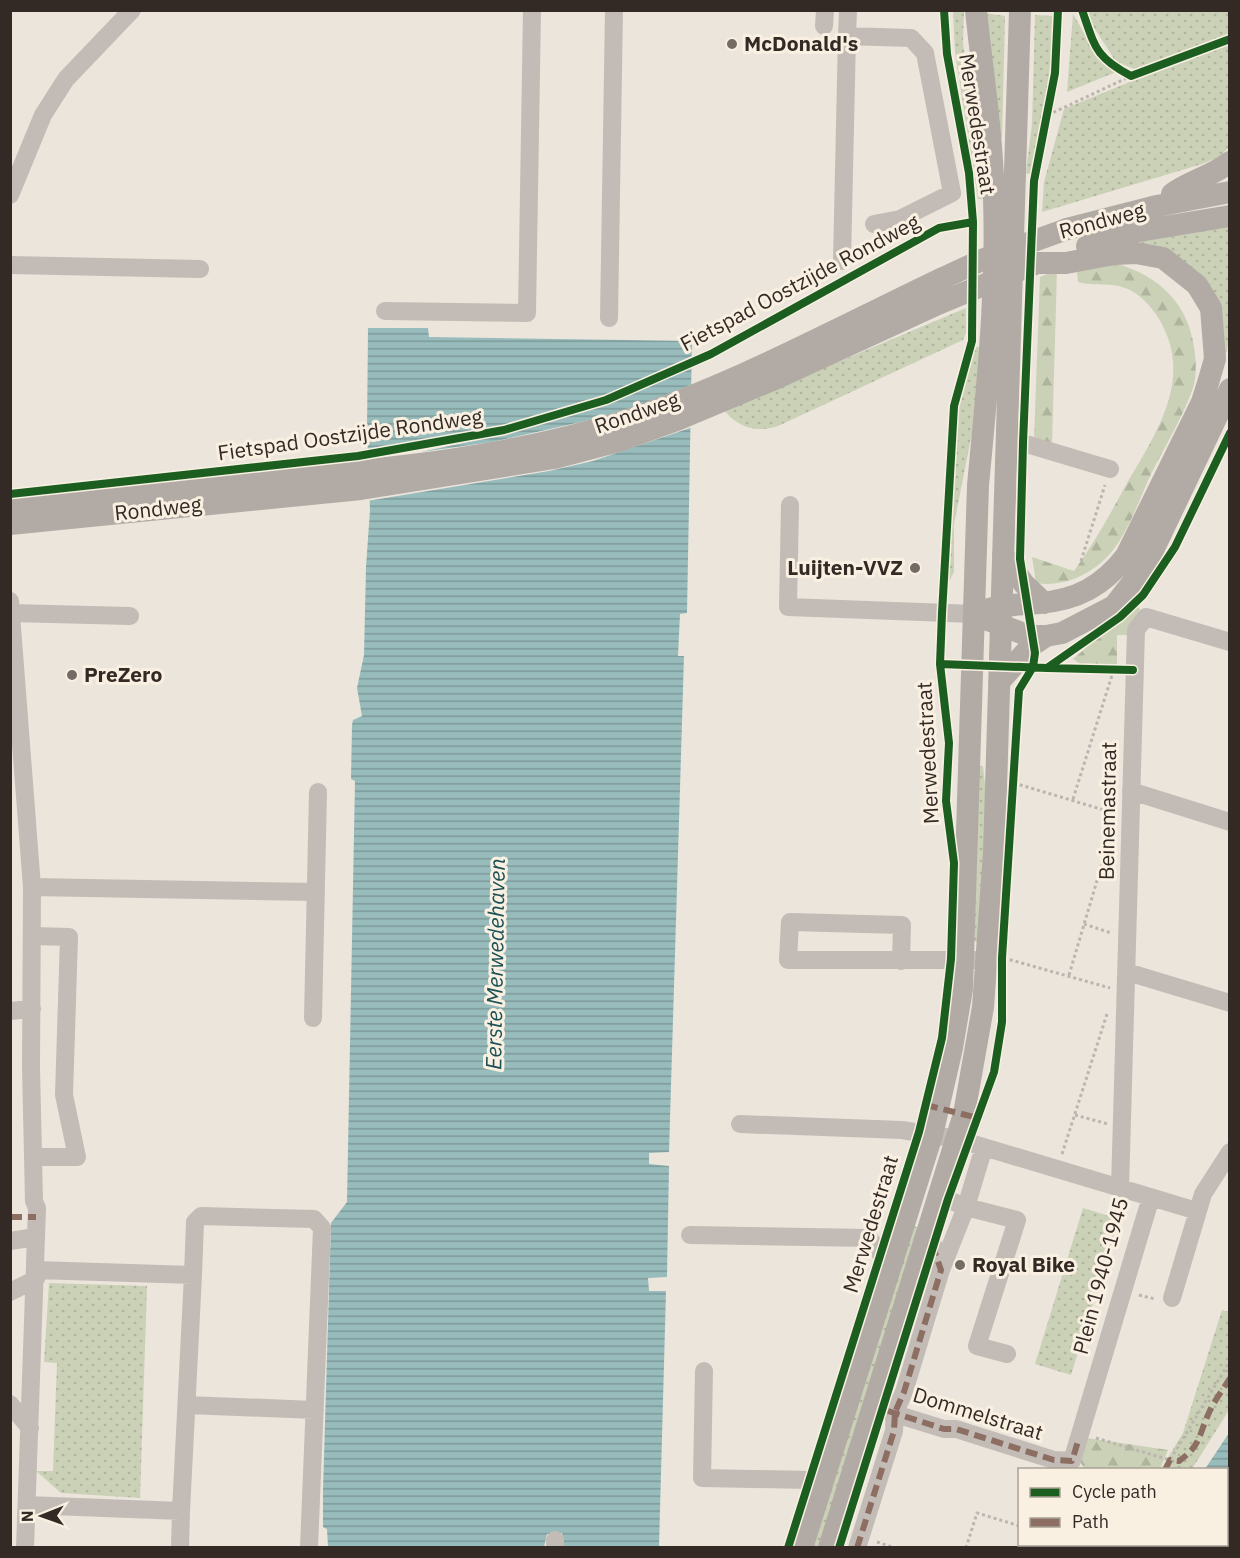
<svg xmlns="http://www.w3.org/2000/svg" width="1240" height="1558" font-family="'IBM Plex Sans',sans-serif">
  <style>
    .grass { fill: url(#grass-dots) }
    .forest { fill: url(#forest-firs) }
    .water { fill: url(#water-rules) }
    .pier { fill: #ebe5dc }
    .lines { fill: none; stroke-linecap: round; stroke-linejoin: round }
    .path { stroke: #bcb5af; stroke-width: 3; stroke-dasharray: 3 3; stroke-linecap: butt }
    .minor { stroke: #c3bcb6; stroke-width: 18 }
    .major { stroke: #b2aba5; stroke-width: 22 }
    .major-bridge { stroke: #b2aba5; stroke-width: 22 }
    .quiet { stroke: #8d6e63; stroke-width: 6; stroke-dasharray: 12 6; stroke-linecap: butt }
    .cycleway-casing { stroke: #f9f0e2; stroke-width: 11 }
    .cycleway { stroke: #1b5e20; stroke-width: 8 }
    .poi-dot { fill: #746b65; stroke: #f9f0e2; stroke-width: 2 }
    .labels { text-anchor: middle; stroke-width: 6; stroke-linejoin: round; paint-order: stroke }
    .poi-label { font-size: 21px; font-weight: bold; fill: #342a25; stroke: #f9f0e2; text-anchor: start }
    .street-label { font-size: 21px; fill: #342a25; stroke: #f9f0e2 }
    .water-label { font-size: 22px; font-style: italic; fill: #1a5056; stroke: #f9f0e2 }
  </style>
  <defs>
    <pattern id="grass-dots" width="8" height="8" patternUnits="userSpaceOnUse" patternTransform="scale(1.5)"><rect width="8" height="8" fill="#cbd1b6"/><path d="M2 2h.1M6 6h.1" fill="none" stroke="#afb49c" stroke-width="1.8" stroke-linecap="round"/></pattern>
    <pattern id="forest-firs" width="22" height="20" patternUnits="userSpaceOnUse" patternTransform="scale(1.5)"><rect width="22" height="20" fill="#cbd1b6"/><path d="M5 1l3.5 6h-7zM16 11l3.5 6h-7z" fill="#afb49c"/></pattern>
    <pattern id="water-rules" width="6" height="5" patternUnits="userSpaceOnUse" patternTransform="scale(1.5)"><rect width="6" height="5" fill="#98bcbc"/><path d="M0 2.5h6" fill="none" stroke="#7d9999"/></pattern>
  </defs>
  <rect width="100%" height="100%" fill="#ebe5dc"/>
  <path class="grass" d="M 953,11 L 964,11 L 963,43 L 969,86 L 981,122 L 986,199 L 978,199 L 955,52 Z
    M 1088,11 L 1229,11 L 1229,34 L 1137,70 L 1112,60 L 1113,57 L 1093,26 Z
    M 985,13 L 1005,16 L 1002,138 L 999,138 Z
    M 1073,14 L 1099,59 L 1116,72 L 1067,92 Z
    M 1035,15 L 1054,16 L 1052,76 L 1032,175 L 1026,173 L 1032,124 Z
    M 1229,41 L 1229,147 L 1219,157 L 1202,164 L 1042,212 L 1044,182 L 1064,109 Z
    M 1229,227 L 1229,341 L 1218,386 L 1219,320 L 1140,242 Z
    M 966,308 L 966,333 L 963,340 L 778,426 C 756,433 739,428 724,410 Z
    M 976,347 L 980,347 L 978,403 L 954,524 L 954,572 L 948,583 L 953,452 L 957,408 Z
    M 977,766 L 983,766 L 988,811 L 977,942 L 974,941 Z
    M 1083,1208 L 1119,1219 L 1071,1375 L 1035,1364 Z
    M 910,1225 L 920,1228 L 819,1547 L 808,1548 Z
    M 49,1283 L 147,1286 L 140,1498 L 61,1493 L 36,1471 L 53,1471 L 57,1363 L 44,1362 Z
    M 1222,1310 L 1229,1312 L 1229,1410 L 1192,1469 L 1161,1469 L 1183,1433 Z"/>
  <path class="forest" d="M 1106,261 C 1152,271 1187,298 1194,347 C 1196,359 1197,375 1193,388 C 1183,417 1165,446 1151,474 C 1138,502 1126,540 1103,561 C 1084,578 1060,587 1036,583 L 1032,557 L 1074,571 C 1094,544 1110,514 1126,485 C 1153,438 1189,387 1166,333 C 1160,317 1147,300 1132,291 C 1114,281 1096,287 1078,282 L 1076,263 Z
    M 1057,270 L 1052,443 L 1034,439 L 1040,277 Z
    M 1136,605 L 1140,609 L 1127,635 L 1117,635 L 1117,664 L 1082,665 L 1073,659 Z
    M 1087,1438 L 1168,1450 L 1160,1469 L 1084,1469 L 1079,1459 Z"/>
  <path class="water" d="M 368,328 L 428,328 L 429,337 L 692,341 L 687,613 L 680,614 L 678,656 L 684,656 L 669,1152 L 649,1153 L 649,1164 L 669,1166 L 667,1277 L 648,1278 L 649,1291 L 666,1291 L 659,1547 L 564,1547 L 562,1533 L 547,1534 L 544,1547 L 328,1547 L 327,1529 L 323,1527 L 323,1490 L 331,1223 L 347,1202 L 355,781 L 351,779 L 352,725 L 353,720 L 362,716 L 357,688 L 364,655 L 366,567 L 370,510 L 367,431 Z
    M 1229,1433 L 1229,1547 L 1159,1547 L 1160,1544 L 1226,1544 L 1226,1470 L 1205,1469 Z"/>
  <path class="pier" d="M 694,355 L 694,366 L 603,405 L 505,434 L 421,452 L 492,442 L 594,419 L 646,403 L 693,384 L 693,427 L 593,461 L 549,471 L 367,501 L 365,450 L 502,426 L 607,394 Z"/>
  <g class="lines">
    <path class="path" d="M 1048,115 L 1131,76
      M 1081,561 L 1105,485
      M 1014,783 L 1114,813
      M 1073,799 L 1114,669
      M 1084,924 L 1111,933
      M 1004,958 L 1110,988
      M 1069,975 L 1112,830
      M 1075,1115 L 1108,1124
      M 1062,1154 L 1107,1014
      M 1139,1295 L 1155,1299
      M 1096,1438 L 1170,1460 L 1230,1361
      M 877,1542 L 895,1548
      M 966,1548 L 977,1513 L 1020,1526
      M 1043,1548 L 1044,1544
      M 1128,1548 L 1129,1544"/>
    <path class="minor" d="M 848,10 L 847,36 L 911,38 L 925,53 L 952,193 L 900,219 L 874,224
      M 824,26 L 825,10
      M 10,195 L 43,115 L 66,79 L 132,10
      M 842,261 L 847,36
      M 10,265 L 200,269
      M 385,311 L 527,313 L 532,10
      M 609,318 L 614,10
      M 1007,441 L 1023,443 L 1110,469
      M 790,505 L 788,607 L 974,614
      M 10,601 L 32,887 L 31,1067 L 34,1201 L 37,1208 L 25,1548
      M 11,613 L 130,616
      M 1131,791 L 1230,822
      M 32,887 L 316,892
      M 33,936 L 69,937 L 64,1095 L 77,1157 L 33,1157
      M 901,961 L 902,925 L 790,922 L 788,960 L 975,960
      M 1127,972 L 1230,1003
      M 10,1011 L 32,1009
      M 313,1018 L 318,792
      M 740,1124 L 902,1130 L 957,1139 L 1197,1211
      M 1120,1188 L 1136,630 L 1146,617 L 1230,642
      M 939,1196 L 966,1207 L 1017,1220 L 977,1346 L 1007,1354
      M 690,1235 L 869,1238 L 880,1253 L 892,1261
      M 10,1241 L 36,1237
      M 36,1270 L 193,1275 L 181,1511
      M 941,1270 L 966,1207 L 984,1147
      M 193,1275 L 195,1222 L 201,1216 L 314,1219 L 322,1228 L 309,1548
      M 10,1292 L 36,1279
      M 1172,1298 L 1203,1194 L 1230,1152
      M 704,1371 L 702,1478 L 810,1480 L 822,1482
      M 10,1404 L 30,1428
      M 187,1405 L 315,1410
      M 873,1407 L 944,1429 L 956,1429 L 1054,1460 L 1072,1461 L 1151,1197
      M 27,1505 L 181,1511 L 180,1548
      M 555,1548 L 555,1540
      M 857,1548 L 894,1431 L 895,1412 L 904,1392 L 941,1270 L 928,1229"/>
    <path class="major" d="M 1172,194 C 1189,181 1211,177 1230,162
      M 1067,229 L 1157,206 L 1230,192
      M 1087,246 L 1134,232 L 1230,216
      M 10,506 C 86,498 162,489 238,482 C 366,471 498,461 621,422 C 732,386 836,329 941,279
      M 10,524 L 361,489 L 554,458 L 622,440 L 674,421 L 777,378 L 940,303
      M 1003,554 L 1024,584 L 1044,603
      M 989,609 C 1006,604 1022,605 1039,603 C 1077,600 1103,586 1126,556 L 1202,402 L 1208,383 L 1215,359 L 1211,308 L 1197,285 L 1163,258 L 1136,253 L 1114,254 L 1066,263 L 1037,263
      M 988,620 L 1029,636 L 1046,636 L 1062,633 L 1114,606 L 1146,565 L 1230,389
      M 999,682 L 1031,646 L 1046,636
      M 802,1548 L 932,1135 L 952,1048 L 962,989 L 978,485 C 988,381 1000,266 992,161 C 989,111 981,61 976,10
      M 829,1548 L 964,1114 L 983,1007 L 994,852 L 1020,10"/>
    <path class="major-bridge" d="M 941,279 L 984,259 L 1067,229
      M 940,303 L 1037,263"/>
    <path class="quiet" d="M 926,1105 L 978,1118
      M 10,1217 L 36,1217
      M 888,1411 L 944,1429 L 956,1429 L 1054,1460 L 1072,1461 L 1079,1438
      M 1165,1470 L 1170,1460 L 1179,1461 C 1201,1445 1198,1437 1208,1415 C 1213,1402 1223,1390 1230,1378
      M 857,1548 L 894,1431 L 895,1412 L 904,1392 L 941,1270 L 934,1250
      M 1114,1548 L 1117,1544"/>
    <g class="cycleway-casing">
      <path id="cycleway" d="M 1082,10 C 1095,47 1095,57 1131,76 L 1230,39
        M 10,494 L 358,456 L 504,430 L 606,400 L 711,354 L 939,228 L 973,222
        M 940,664 L 1047,668 L 1120,617 L 1143,595 L 1175,547 L 1230,433
        M 1047,668 L 1133,670
        M 788,1548 L 919,1132 L 942,1038 L 951,959 L 954,863 L 946,801 L 949,743 L 940,664 L 942,613 L 954,406 L 972,341 L 973,222 L 969,173 L 947,54 L 944,10
        M 839,1548 L 948,1199 L 994,1072 L 1002,1022 L 1002,958 L 1019,690 L 1033,667 L 1035,653 L 1020,559 L 1023,443 L 1034,181 L 1055,73 L 1058,10"/>
    </g>
    <use href="#cycleway" class="cycleway"/>
  </g>
  <g class="poi-dot">
    <circle cx="732" cy="44" r="6"/>
    <circle cx="915" cy="568" r="6"/>
    <circle cx="72" cy="675" r="6"/>
    <circle cx="960" cy="1265" r="6"/>
  </g>
  <g class="labels">
    <g class="poi-label">
      <text x="744" y="51">McDonald's</text>
      <text x="903" y="575" text-anchor="end">Luijten-VVZ</text>
      <text x="84" y="682">PreZero</text>
      <text x="972" y="1272">Royal Bike</text>
    </g>
    <g class="street-label">
      <text transform="translate(977 124) rotate(81)" y="7">Merwedestraat</text>
      <text transform="translate(1102 221) rotate(-15)" y="7">Rondweg</text>
      <text transform="translate(800 283) rotate(-28)" y="7">Fietspad Oostzijde Rondweg</text>
      <text transform="translate(637 413) rotate(-19)" y="7">Rondweg</text>
      <text transform="translate(350 435) rotate(-8)" y="7">Fietspad Oostzijde Rondweg</text>
      <text transform="translate(158 509) rotate(-6)" y="7">Rondweg</text>
      <text transform="translate(928 753) rotate(-93)" y="7">Merwedestraat</text>
      <text transform="translate(1108 811) rotate(-89)" y="7">Beinemastraat</text>
      <text transform="translate(871 1224) rotate(-73)" y="7">Merwedestraat</text>
      <text transform="translate(1101 1276) rotate(-75)" y="7">Plein 1940-1945</text>
      <text transform="translate(978 1414) rotate(17)" y="7">Dommelstraat</text>
    </g>
    <g class="water-label">
      <text transform="translate(495 964) rotate(-89)" y="8">Eerste Merwedehaven</text>
    </g>
  </g>
  <rect width="1240" height="1558" fill="none" stroke="#342a25" stroke-width="24"/>
  <rect x="1018" y="1468" width="210" height="78" fill="#f9f0e2" stroke="#aaa196" stroke-width="1.5"/>
  <rect x="1030" y="1488" width="30" height="9" fill="#1b5e20" stroke="#aaa196" stroke-width="1.5"/>
  <text x="1072" y="1498" font-size="18" fill="#342a25">Cycle path</text>
  <rect x="1030" y="1518" width="30" height="9" fill="#8d6e63" stroke="#aaa196" stroke-width="1.5"/>
  <text x="1072" y="1528" font-size="18" fill="#342a25">Path</text>
  <g transform="translate(42 1516) rotate(269)" stroke="#f9f0e2" stroke-width="4.5" paint-order="stroke">
  <path d="M0-4.5L10 22L0 15L-10 22Z" fill="#342a25"/>
  <text y="-9" font-size="16" font-weight="bold" text-anchor="middle" fill="#342a25">N</text>
  </g>
</svg>
